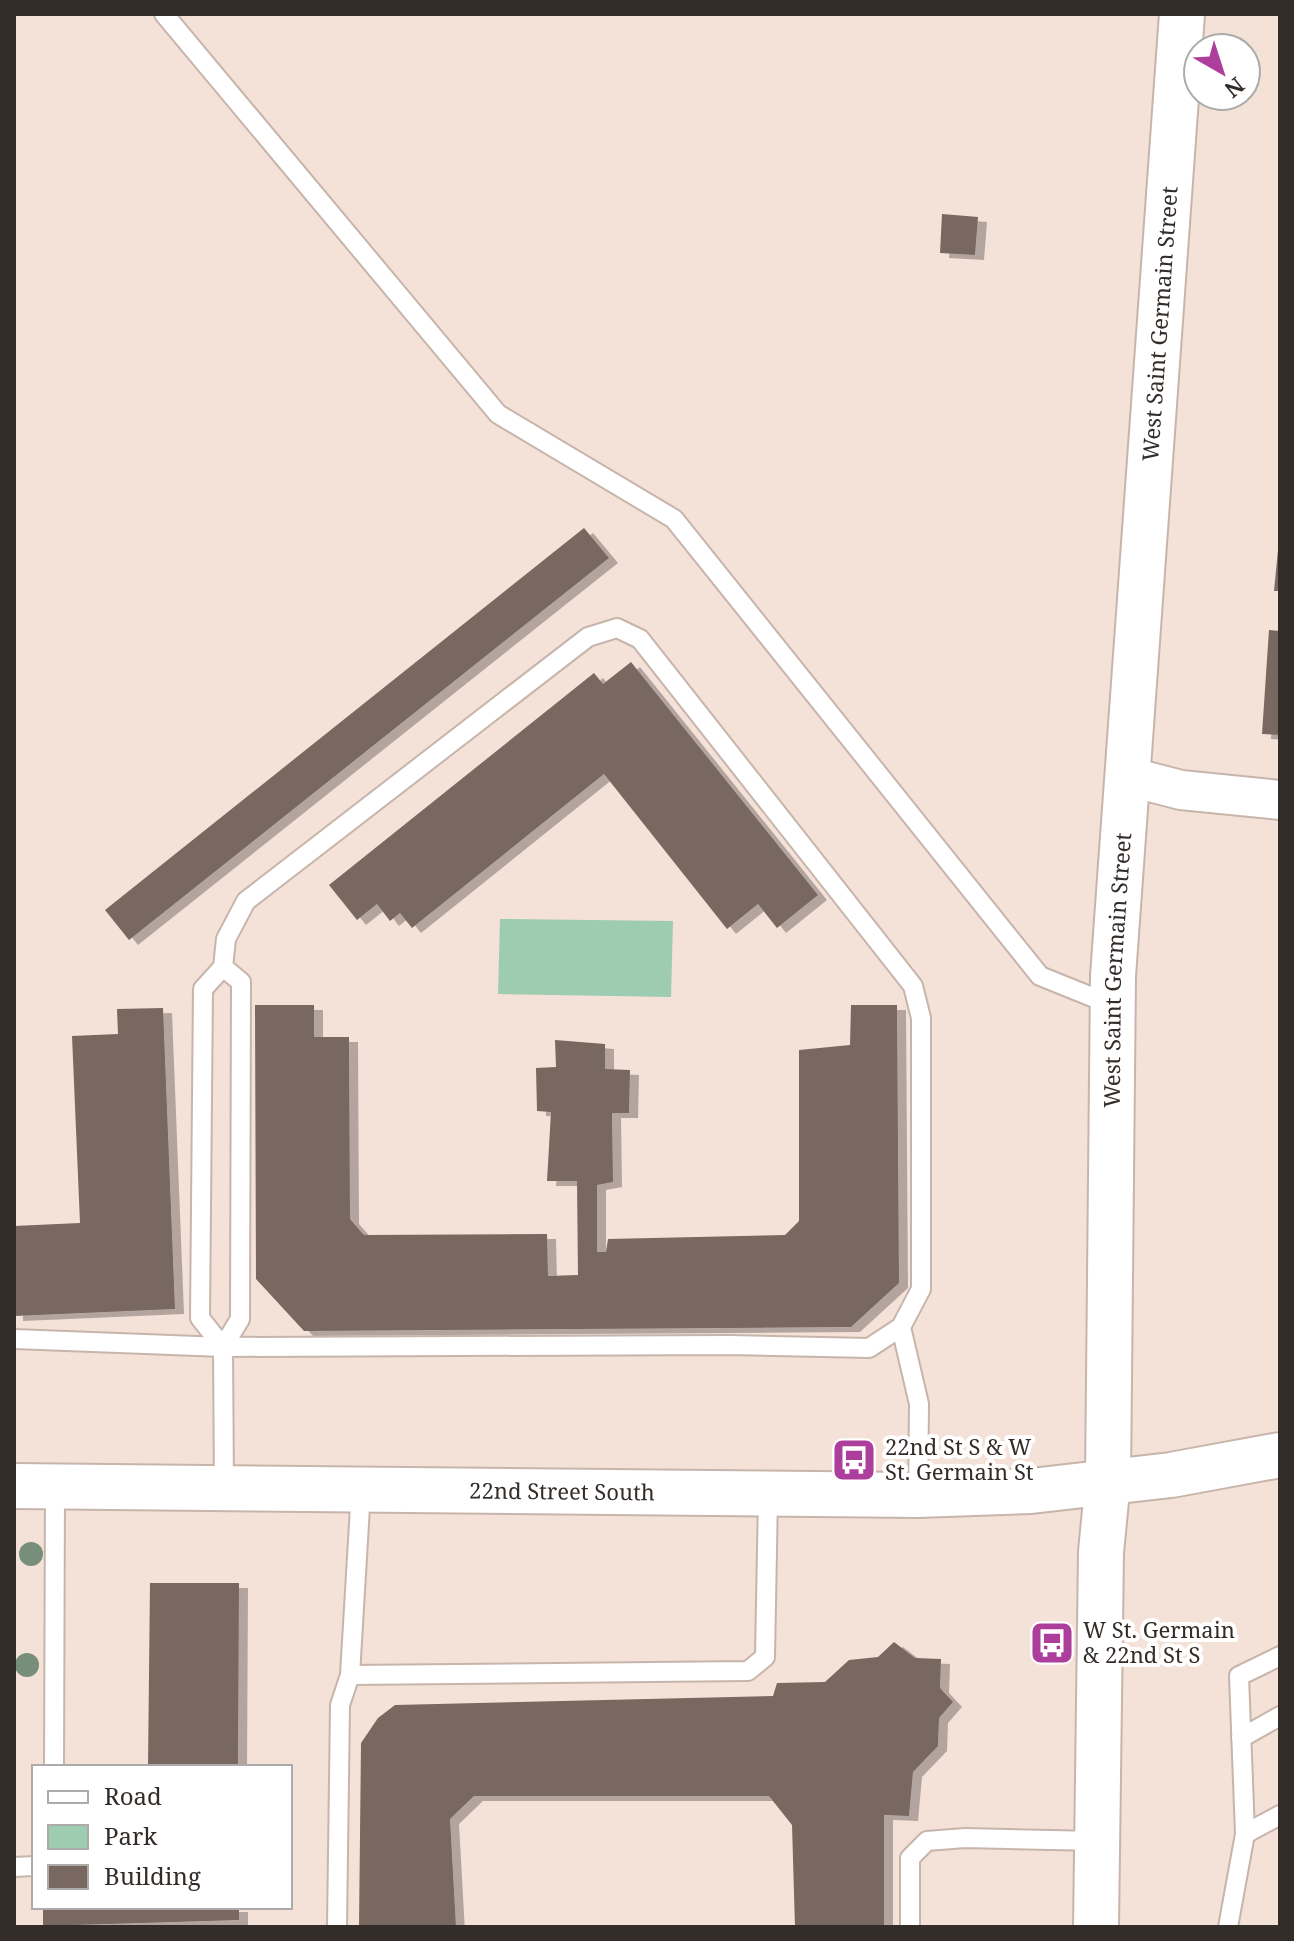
<svg xmlns="http://www.w3.org/2000/svg" width="1294" height="1941" font-family="'Noto Serif',serif">
  <style>
    .green { fill: #9eccb0 }
    .building { fill: #78685f; filter: url(#shadow) }
    .lines { fill: none; stroke-linecap: round; stroke-linejoin: round }
    .service-casing { stroke: #c7b5ab; stroke-width: 22 }
    .minor-casing { stroke: #c7b5ab; stroke-width: 42 }
    .tertiary-casing { stroke: #c7b5ab; stroke-width: 48 }
    .secondary-casing { stroke: #c7b5ab; stroke-width: 48 }
    .service { stroke: #fff; stroke-width: 18 }
    .minor { stroke: #fff; stroke-width: 38 }
    .tertiary { stroke: #fff; stroke-width: 44 }
    .secondary { stroke: #fff; stroke-width: 44 }
    .tree { fill: #778e7b }
    .labels { text-anchor: middle; stroke-width: 8; stroke-linejoin: round; paint-order: stroke }
    .street-label { font-size: 22px; fill: #332c28; stroke: #fff }
    .poi-label { font-size: 22px; fill: #332c28; stroke: #fff; text-anchor: start }
  </style>
  <defs>
    <filter id="shadow"><feDropShadow dx="9" dy="5" stdDeviation="0" flood-color="#0004"/></filter>
  </defs>
  <rect width="100%" height="100%" fill="#f4e1d7"/>
  <path class="green" d="M 500,919 L 673,921 L 671,997 L 498,994 Z"/>
  <path class="building" d="M 942,214 L 978,217 L 975,255 L 940,253 Z
    M 584,528 L 609,558 L 129,940 L 105,910 Z
    M 1278,550 L 1280,550 L 1280,591 L 1274,591 Z
    M 1269,630 L 1280,631 L 1280,735 L 1262,734 Z
    M 631,662 L 818,895 L 777,928 L 758,904 L 727,929 L 604,774 L 412,928 L 400,913 L 390,921 L 377,904 L 357,920 L 329,885 L 594,673 L 603,684 Z
    M 255,1005 L 314,1005 L 314,1037 L 349,1037 L 350,1219 L 364,1235 L 547,1234 L 548,1276 L 578,1275 L 577,1181 L 547,1181 L 551,1112 L 537,1111 L 536,1068 L 556,1067 L 555,1040 L 605,1044 L 605,1069 L 630,1070 L 629,1113 L 612,1113 L 613,1182 L 597,1185 L 597,1252 L 606,1252 L 608,1239 L 785,1235 L 799,1221 L 799,1050 L 850,1045 L 851,1005 L 897,1005 L 899,1283 L 851,1327 L 304,1331 L 256,1279 Z
    M 163,1008 L 175,1309 L 14,1316 L 14,1226 L 80,1223 L 72,1036 L 118,1034 L 117,1009 Z
    M 150,1583 L 239,1583 L 238,1767 L 148,1767 Z
    M 894,1642 L 915,1658 L 941,1659 L 940,1688 L 953,1702 L 939,1718 L 938,1746 L 913,1772 L 909,1816 L 884,1815 L 884,1927 L 795,1927 L 792,1825 L 769,1796 L 474,1796 L 450,1819 L 456,1927 L 359,1927 L 361,1743 L 378,1718 L 395,1705 L 773,1696 L 777,1683 L 825,1682 L 849,1660 L 878,1657 Z
    M 43,1907 L 239,1907 L 239,1920 L 43,1926 Z"/>
  <g class="lines">
    <g class="service-casing">
      <path id="service" d="M 164,14 L 498,414 L 674,519 L 1040,976 L 1112,1005
        M 223,967 L 241,982 L 240,1319 L 223,1347 L 224,1488
        M 901,1327 L 919,1404 L 918,1495
        M 14,1339 L 223,1347 L 730,1345 L 869,1348 L 901,1327 L 921,1289 L 921,1018 L 913,986 L 640,639 L 617,628 L 588,637 L 246,901 L 226,939 L 223,967 L 203,989 L 200,1318 L 223,1347
        M 1280,1656 L 1239,1676 L 1245,1834 L 1280,1815
        M 350,1675 L 748,1671 L 765,1657 L 768,1496
        M 1241,1738 L 1280,1716
        M 54,1767 L 55,1486
        M 14,1867 L 34,1866
        M 337,1927 L 340,1705 L 350,1675 L 361,1490
        M 910,1927 L 910,1858 L 927,1841 L 965,1838 L 1097,1841
        M 1228,1927 L 1245,1834"/>
    </g>
    <g class="minor-casing">
      <path id="minor" d="M 1127,776 L 1181,790 L 1280,800"/>
    </g>
    <g class="tertiary-casing">
      <g id="tertiary">
        <path id="s1" d="M 1108,1480 L 1113,976 L 1182,14"/>
        <path id="s2" d="M 14,1486 L 918,1495 L 1031,1491 L 1171,1475 L 1280,1455"/>
      </g>
    </g>
    <g class="secondary-casing">
      <path id="secondary" d="M 1096,1927 L 1101,1552 L 1108,1480"/>
    </g>
    <use href="#service" class="service"/>
    <use href="#minor" class="minor"/>
    <use href="#tertiary" class="tertiary"/>
    <use href="#secondary" class="secondary"/>
  </g>
  <g class="tree">
    <circle cx="31" cy="1554" r="12"/>
    <circle cx="27" cy="1665" r="12"/>
  </g>
  <defs>
    <g id="bus-square" transform="scale(2.3)"><rect x="-9" y="-9" width="18" height="18" rx="4" fill="#ad3e9c" stroke="#fff"/><path d="M-5-6H5V4H4V6H2V4H-2V6H-4V4H-5ZM-3.5-4V0h7V-4ZM-3.5 1.2v1.5H-2V1.2ZM2 1.2v1.5H3.5V1.2Z" fill="#fff"/></g>
  </defs>
  <g fill-rule="evenodd">
    <use href="#bus-square" x="854" y="1460"/>
    <use href="#bus-square" x="1052" y="1643"/>
  </g>
  <g class="labels">
    <g class="street-label">
      <text dy="8" stroke="none"><textPath href="#s1" startOffset="1158">West Saint Germain Street</textPath></text>
      <text dy="8" stroke="none"><textPath href="#s1" startOffset="510">West Saint Germain Street</textPath></text>
      <text dy="8" stroke="none"><textPath href="#s2" startOffset="548">22nd Street South</textPath></text>
    </g>
    <g class="poi-label">
      <text x="885" y="1455">22nd St S &amp; W<tspan x="885" dy="25">St. Germain St</tspan></text>
      <text x="1083" y="1638">W St. Germain<tspan x="1083" dy="25">&amp; 22nd St S</tspan></text>
    </g>
  </g>
  <rect width="1294" height="1941" fill="none" stroke="#332c28" stroke-width="32"/>
  <rect x="32" y="1765" width="260" height="144" fill="#ffffff" stroke="#adaba9" stroke-width="2"/>
  <rect x="48" y="1791" width="40" height="12" fill="#ffffff" stroke="#adaba9" stroke-width="2"/>
  <text x="104" y="1805" font-size="24" fill="#332c28">Road</text>
  <rect x="48" y="1825" width="40" height="24" fill="#9eccb0" stroke="#adaba9" stroke-width="2"/>
  <text x="104" y="1845" font-size="24" fill="#332c28">Park</text>
  <rect x="48" y="1865" width="40" height="24" fill="#78685f" stroke="#adaba9" stroke-width="2"/>
  <text x="104" y="1885" font-size="24" fill="#332c28">Building</text>
  <g transform="translate(1222 72) rotate(141)"><circle r="38" fill="#ffffff" stroke="#adaba9" stroke-width="2"/>
  <path d="M0-6L14 30L0 20L-14 30Z" fill="#ad3e9c"/>
  <text y="-12" font-size="22" font-weight="bold" text-anchor="middle" fill="#332c28">N</text>
  </g>
</svg>
